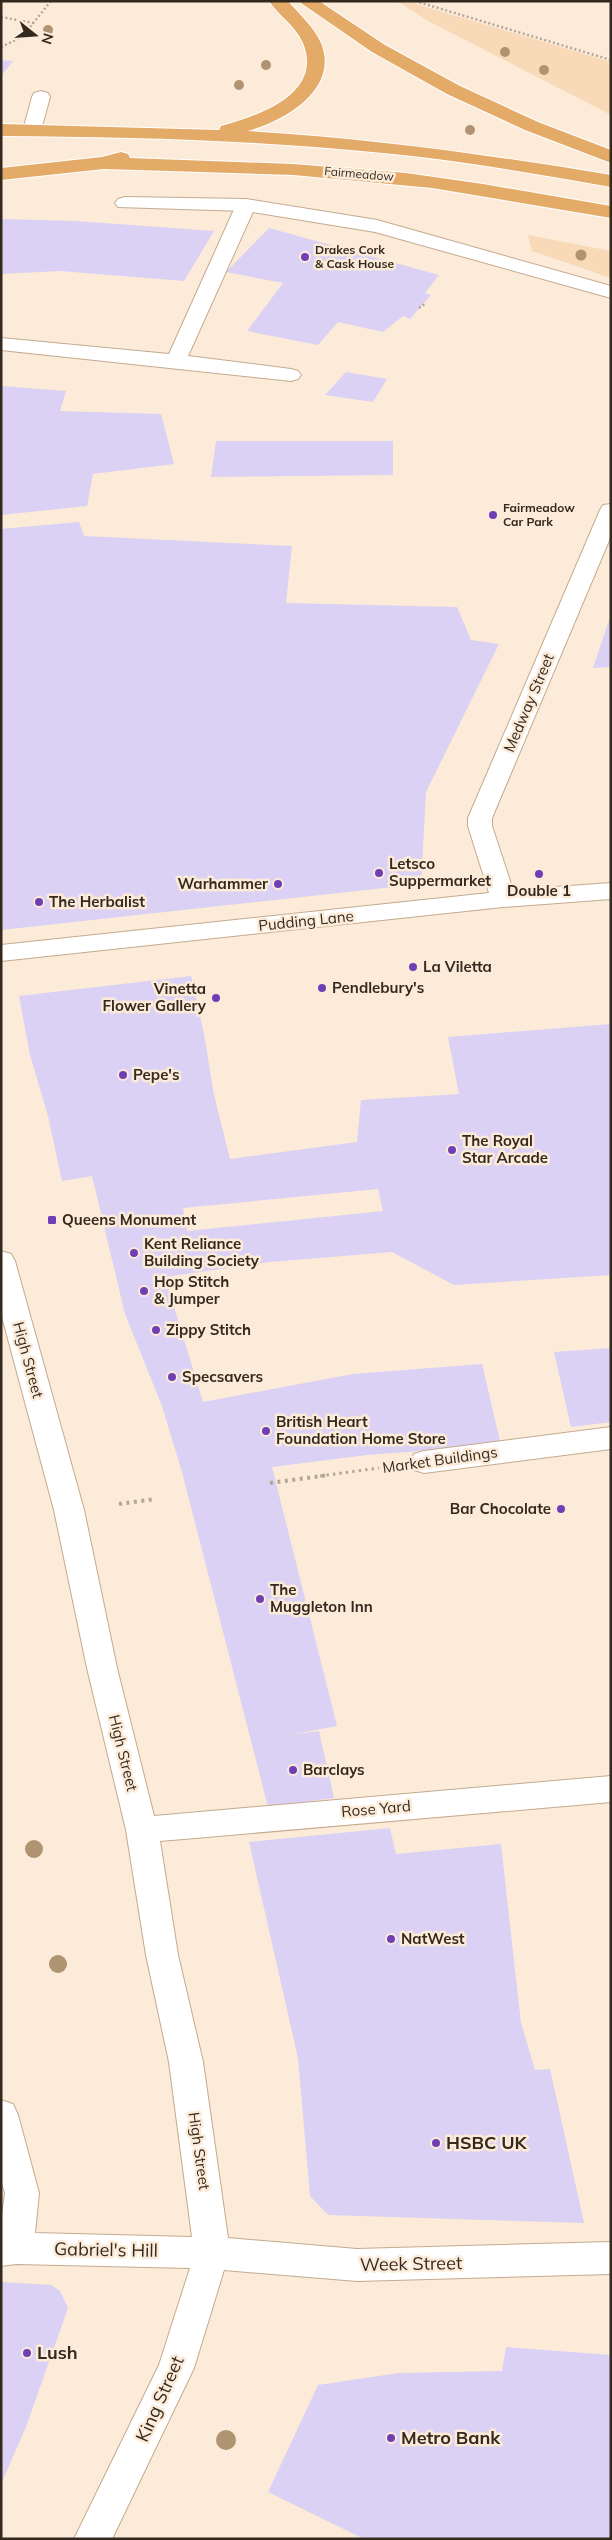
<svg xmlns="http://www.w3.org/2000/svg" width="612" height="2540" font-family="Mulish,sans-serif">
  <style>
    .green { fill: #f8d9b8 }
    .building { fill: #dbd1f4; fill-rule: evenodd }
    .lines { fill: none; stroke-linecap: round; stroke-linejoin: round }
    .lane-casing { stroke: #c5aa8e; stroke-width: 2 }
    .street-casing { stroke: #c5aa8e; stroke-width: 2 }
    .highway-casing { stroke: #fff; stroke-width: 2 }
    .path-far2 { stroke: #b5a797; stroke-width: 2.5; stroke-dasharray: 2 2.5; stroke-linecap: butt }
    .path-far1 { stroke: #b5a797; stroke-width: 3; stroke-dasharray: 2.5 4; stroke-linecap: butt }
    .path { stroke: #b5a797; stroke-width: 4; stroke-dasharray: 3 4.5; stroke-linecap: butt }
    .lane { fill: #fff; fill-rule: evenodd }
    .street { fill: #fff; fill-rule: evenodd }
    .highway { fill: #e4aa68; fill-rule: evenodd }
    .tree { fill: #b09370 }
    .poi-dot { fill: #703fb6; stroke: #fcebd9; stroke-width: 2 }
    .labels { text-anchor: middle; stroke-width: 5; stroke-linejoin: round; paint-order: stroke }
    .far-street-label { font-size: 12px; fill: #33291e; stroke: #fcebd9 }
    .far-poi-label { font-size: 12px; font-weight: bold; fill: #33291e; stroke: #fcebd9; text-anchor: start }
    .street-label { font-size: 15px; fill: #33291e; stroke: #fcebd9 }
    .poi-label { font-size: 15px; font-weight: bold; fill: #33291e; stroke: #fcebd9; text-anchor: start }
    .near-poi-label { font-size: 18px; font-weight: bold; fill: #33291e; stroke: #fcebd9; text-anchor: start }
    .near-street-label { font-size: 18px; fill: #33291e; stroke: #fcebd9 }
  </style>
  <rect width="100%" height="100%" fill="#fcebd9"/>
  <path class="green" d="M 397,1 L 406,1 L 611,62 L 611,115 L 430,22 Z
    M 528,235 L 611,251 L 611,278 L 532,251 Z"/>
  <path class="building" d="M 1,60 L 13,61 L 1,76 Z
    M 1,219 L 76,221 L 214,231 L 184,281 L 60,271 L 1,274 Z
    M 269,228 L 439,275 L 425,293 L 431,295 L 410,319 L 403,316 L 383,332 L 338,322 L 318,345 L 247,331 L 283,283 L 226,272 Z
    M 346,372 L 387,379 L 373,402 L 325,395 Z
    M 1,386 L 66,391 L 60,411 L 161,414 L 174,464 L 93,474 L 87,506 L 1,515 Z
    M 216,441 L 393,441 L 393,475 L 211,477 Z
    M 79,522 L 84,536 L 292,546 L 286,603 L 457,607 L 471,640 L 499,644 L 426,792 L 421,884 L 1,930 L 1,529 Z
    M 610,617 L 611,667 L 593,668 Z
    M 191,976 L 204,1034 L 214,1095 L 230,1159 L 357,1142 L 361,1100 L 459,1094 L 448,1037 L 611,1024 L 611,1275 L 454,1285 L 392,1252 L 270,1262 L 165,1277 L 203,1402 L 353,1374 L 482,1364 L 501,1445 L 367,1455 L 272,1467 L 337,1726 L 289,1735 L 319,1731 L 334,1798 L 268,1807 L 182,1472 L 162,1406 L 125,1314 L 92,1176 L 62,1181 L 48,1116 L 30,1055 L 19,996 ZM 378,1189 L 383,1211 L 187,1231 L 183,1208 Z
    M 611,1348 L 611,1422 L 571,1427 L 554,1352 Z
    M 390,1828 L 396,1854 L 501,1844 L 521,2023 L 535,2070 L 550,2069 L 584,2223 L 328,2215 L 310,2196 L 298,2058 L 249,1842 Z
    M 1,2282 L 51,2285 L 60,2291 L 68,2308 L 26,2427 L 1,2484 Z
    M 506,2347 L 611,2355 L 611,2539 L 364,2539 L 268,2492 L 318,2385 L 399,2373 L 502,2371 Z"/>
  <g class="lines">
    <g class="lane-casing">
      <path id="lane" d="M 41,91 L 48,93 L 50,97 L 41,130 L 39,134 L 25,134 L 23,130 L 32,97 L 34,93 Z
        M 246,199 L 253,201 L 256,205 L 188,356 L 291,369 L 298,371 L 301,375 L 298,379 L 291,381 L 1,350 L 1,338 L 169,354 L 236,205 L 239,201 Z"/>
    </g>
    <g class="street-casing">
      <path id="street" d="M 125,197 L 246,199 L 377,220 L 611,286 L 611,298 L 375,232 L 246,211 L 118,207 L 115,203 L 118,199 Z
        M 611,504 L 611,536 L 492,818 L 492,826 L 513,890 L 611,883 L 611,899 L 503,907 L 1,961 L 1,945 L 489,893 L 468,826 L 468,818 L 600,510 L 603,505 Z
        M 1,1251 L 11,1254 L 15,1261 L 84,1510 L 117,1668 L 154,1816 L 611,1776 L 611,1802 L 160,1841 L 178,1955 L 203,2062 L 228,2238 L 357,2249 L 611,2242 L 611,2274 L 357,2281 L 224,2270 L 194,2368 L 112,2539 L 74,2539 L 159,2365 L 190,2268 L 16,2264 L 1,2266 L 1,2223 L 5,2193 L 1,2180 L 1,2100 L 13,2104 L 18,2115 L 39,2193 L 35,2233 L 192,2237 L 169,2062 L 146,1955 L 126,1830 L 87,1668 L 54,1510 L 1,1313 Z
        M 611,1427 L 611,1449 L 424,1473 L 414,1470 L 410,1462 L 414,1454 L 424,1451 Z"/>
    </g>
    <g class="highway-casing">
      <path id="highway" d="M 269,1 L 288,1 C 299,14 314,27 321,43 C 340,89 284,122 247,131 C 369,138 490,155 611,175 L 611,187 C 535,174 459,160 383,153 C 256,140 129,137 1,136 L 1,124 L 219,130 L 221,126 C 258,116 324,94 303,43 C 296,26 279,16 269,1 Z
        M 298,1 L 319,1 L 385,45 L 460,86 L 538,122 L 611,150 L 611,163 L 525,130 L 447,94 L 372,52 Z
        M 121,152 L 128,154 L 130,158 L 293,164 L 406,173 L 483,184 L 611,206 L 611,218 L 432,188 L 293,175 L 104,169 L 1,180 L 1,168 L 102,157 Z"/>
    </g>
    <path class="path-far2" d="M 415,1 L 611,60
      M 1,17 L 34,23
      M 1,47 L 22,37 L 51,1
      M 419,308 L 426,303"/>
    <path class="path-far1" d="M 320,1476 L 379,1468"/>
    <path class="path" d="M 270,1483 L 329,1475
      M 119,1504 L 155,1499"/>
    <use href="#lane" class="lane"/>
    <use href="#street" class="street"/>
    <use href="#highway" class="highway"/>
  </g>
  <g class="tree">
    <circle cx="48" cy="30" r="5"/>
    <circle cx="505" cy="52" r="5"/>
    <circle cx="266" cy="65" r="5"/>
    <circle cx="544" cy="70" r="5"/>
    <circle cx="239" cy="85" r="5"/>
    <circle cx="470" cy="130" r="5"/>
    <circle cx="581" cy="255" r="5.5"/>
    <circle cx="34" cy="1849" r="9"/>
    <circle cx="58" cy="1964" r="9"/>
    <circle cx="226" cy="2440" r="10"/>
  </g>
  <g class="poi-dot">
    <circle cx="305" cy="257" r="5"/>
    <circle cx="493" cy="515" r="5"/>
    <circle cx="379" cy="873" r="5"/>
    <circle cx="539" cy="874" r="5"/>
    <circle cx="278" cy="884" r="5"/>
    <circle cx="39" cy="902" r="5"/>
    <circle cx="413" cy="967" r="5"/>
    <circle cx="322" cy="988" r="5"/>
    <circle cx="216" cy="998" r="5"/>
    <circle cx="123" cy="1075" r="5"/>
    <circle cx="452" cy="1150" r="5"/>
    <rect x="47" y="1215" width="10" height="10" rx="2.5"/>
    <circle cx="134" cy="1253" r="5"/>
    <circle cx="144" cy="1291" r="5"/>
    <circle cx="156" cy="1330" r="5"/>
    <circle cx="172" cy="1377" r="5"/>
    <circle cx="266" cy="1431" r="5"/>
    <circle cx="561" cy="1509" r="5"/>
    <circle cx="260" cy="1599" r="5"/>
    <circle cx="293" cy="1770" r="5"/>
    <circle cx="391" cy="1939" r="5"/>
    <circle cx="436" cy="2143" r="5"/>
    <circle cx="27" cy="2353" r="5"/>
    <circle cx="391" cy="2438" r="5"/>
  </g>
  <g class="labels">
    <g class="far-street-label">
      <text transform="translate(359 174) rotate(5)" y="4">Fairmeadow</text>
    </g>
    <g class="far-poi-label">
      <text x="315" y="254">Drakes Cork<tspan x="315" dy="14">&amp; Cask House</tspan></text>
      <text x="503" y="512">Fairmeadow<tspan x="503" dy="14">Car Park</tspan></text>
    </g>
    <g class="street-label">
      <text transform="translate(529 703) rotate(-67)" y="5">Medway Street</text>
      <text transform="translate(306 921) rotate(-6)" y="5">Pudding Lane</text>
      <text transform="translate(28 1360) rotate(75)" y="5">High Street</text>
      <text transform="translate(440 1460) rotate(-8)" y="5">Market Buildings</text>
      <text transform="translate(123 1753) rotate(76)" y="5">High Street</text>
      <text transform="translate(376 1809) rotate(-5)" y="5">Rose Yard</text>
      <text transform="translate(199 2151) rotate(82)" y="5">High Street</text>
    </g>
    <g class="poi-label">
      <text x="389" y="869">Letsco<tspan x="389" dy="17">Suppermarket</tspan></text>
      <text x="268" y="889" text-anchor="end">Warhammer</text>
      <text x="539" y="896" text-anchor="middle">Double 1</text>
      <text x="49" y="907">The Herbalist</text>
      <text x="423" y="972">La Viletta</text>
      <text x="332" y="993">Pendlebury's</text>
      <text x="206" y="994" text-anchor="end">Vinetta<tspan x="206" dy="17">Flower Gallery</tspan></text>
      <text x="133" y="1080">Pepe's</text>
      <text x="462" y="1146">The Royal<tspan x="462" dy="17">Star Arcade</tspan></text>
      <text x="62" y="1225">Queens Monument</text>
      <text x="144" y="1249">Kent Reliance<tspan x="144" dy="17">Building Society</tspan></text>
      <text x="154" y="1287">Hop Stitch<tspan x="154" dy="17">&amp; Jumper</tspan></text>
      <text x="166" y="1335">Zippy Stitch</text>
      <text x="182" y="1382">Specsavers</text>
      <text x="276" y="1427">British Heart<tspan x="276" dy="17">Foundation Home Store</tspan></text>
      <text x="551" y="1514" text-anchor="end">Bar Chocolate</text>
      <text x="270" y="1595">The<tspan x="270" dy="17">Muggleton Inn</tspan></text>
      <text x="303" y="1775">Barclays</text>
      <text x="401" y="1944">NatWest</text>
    </g>
    <g class="near-poi-label">
      <text x="446" y="2149">HSBC UK</text>
      <text x="37" y="2359">Lush</text>
      <text x="401" y="2444">Metro Bank</text>
    </g>
    <g class="near-street-label">
      <text transform="translate(106 2250) rotate(1)" y="6">Gabriel's Hill</text>
      <text transform="translate(411 2264) rotate(-1)" y="6">Week Street</text>
      <text transform="translate(160 2399) rotate(-66)" y="6">King Street</text>
    </g>
  </g>
  <rect width="612" height="2540" fill="none" stroke="#33291e" stroke-width="5"/>
  <g transform="translate(35 35) rotate(107)" stroke="#fcebd9" stroke-width="4" paint-order="stroke">
  <path d="M0-4L9 19L0 12L-9 19Z" fill="#33291e"/>
  <text y="-8" font-size="14" font-weight="bold" text-anchor="middle" fill="#33291e">N</text>
  </g>
</svg>
